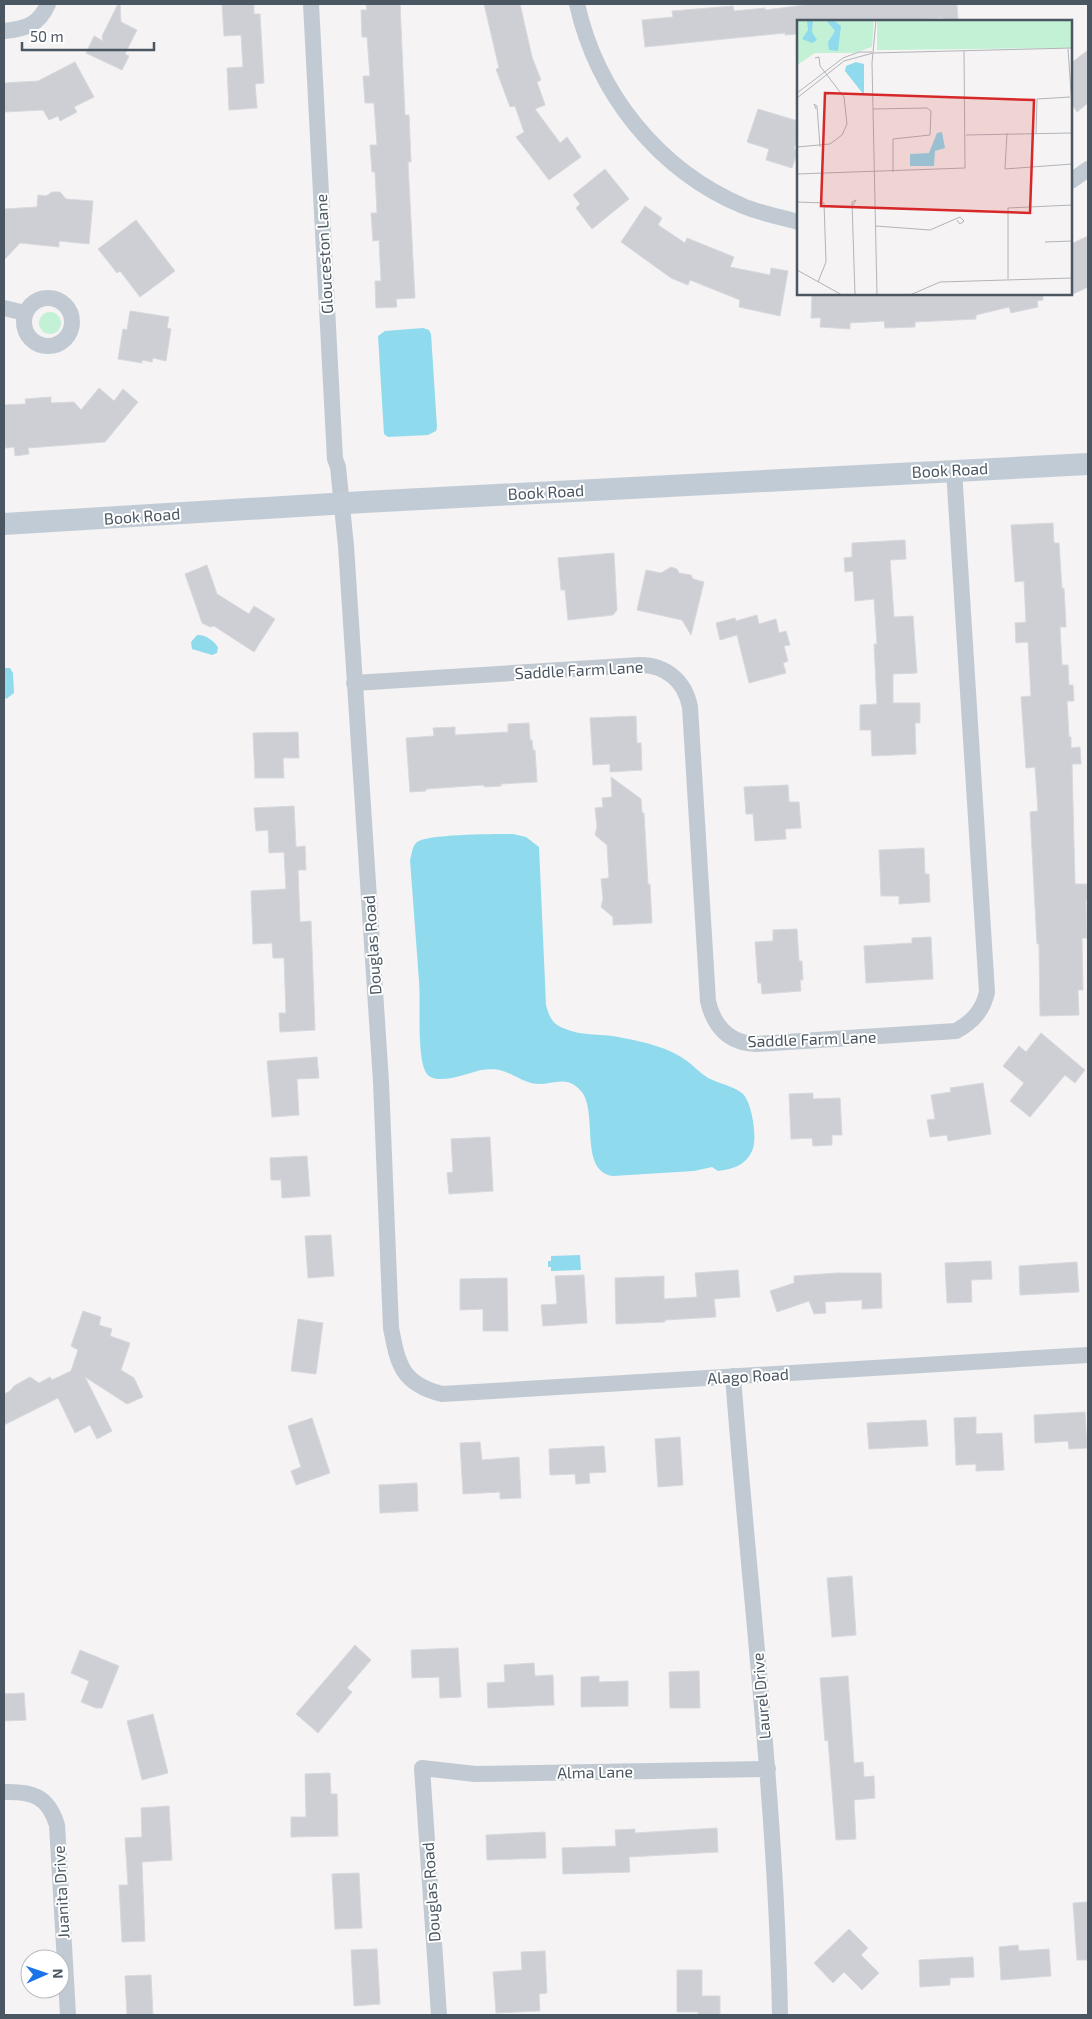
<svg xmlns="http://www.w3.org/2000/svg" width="1092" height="2019" font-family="'Exo 2',sans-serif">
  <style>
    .green { fill: #c3f1d5 }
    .water { fill: #90daee }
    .building { fill: #cdcfd5; stroke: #d7d9de }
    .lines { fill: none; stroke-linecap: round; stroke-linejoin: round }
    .street { stroke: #c1cad2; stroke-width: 16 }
    .secondary { stroke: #c1cbd6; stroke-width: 22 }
    .labels { text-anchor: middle; stroke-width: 4; stroke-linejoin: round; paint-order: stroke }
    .street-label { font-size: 16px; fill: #4a5661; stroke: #fff }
    .inset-road { fill: none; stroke: #b1b4b9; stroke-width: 1 }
    .view { fill: #d62828; fill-opacity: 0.15; stroke: #d62828; stroke-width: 2.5 }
    .inset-edge { fill: none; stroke: #4a5661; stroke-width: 2.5 }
  </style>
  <rect width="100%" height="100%" fill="#f5f3f3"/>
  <path class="green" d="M39 323a11 11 0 1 1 22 0a11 11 0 1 1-22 0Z"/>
  <path class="water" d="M 423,328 L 429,330 L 431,334 L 437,427 L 436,431 L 428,435 L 388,437 L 384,434 L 378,336 L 385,331 Z
    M 197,635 C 205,634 214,641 218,647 L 217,653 L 212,655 L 192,649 L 191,642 Z
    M 4,668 L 10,668 L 13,673 L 14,693 L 6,699 L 4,696 Z
    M 513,834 L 526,837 L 539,847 L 546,1005 C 549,1016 552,1024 563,1028 C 582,1037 604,1033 623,1038 C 645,1042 670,1048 687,1061 C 695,1067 700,1073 708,1078 C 718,1083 736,1087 743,1094 C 752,1103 758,1139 752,1151 C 745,1166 732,1169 718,1171 L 712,1167 L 694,1171 L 613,1176 C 578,1171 599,1112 581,1091 C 565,1072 549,1088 531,1083 C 511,1077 506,1066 481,1070 C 469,1073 436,1086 427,1074 C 416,1059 421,1002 419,981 C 416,940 413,900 410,860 C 412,854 412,846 417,842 C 427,834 496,834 513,834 Z
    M 580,1255 L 581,1270 L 551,1271 L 551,1267 L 548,1267 L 548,1261 L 551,1261 L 551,1256 Z"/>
  <path class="building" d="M 118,4 L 120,4 L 121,22 L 137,30 L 125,54 L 129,56 L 122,70 L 86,53 L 94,36 L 103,41 L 102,36 Z
    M 222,4 L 254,4 L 254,14 L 260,14 L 264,83 L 255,84 L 257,108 L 229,110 L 227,68 L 243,67 L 241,35 L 224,36 Z
    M 366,4 L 400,4 L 405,115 L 409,115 L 411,162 L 408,162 L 415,298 L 396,299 L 397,307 L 376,308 L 375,281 L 381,281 L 379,240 L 373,241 L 371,213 L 377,213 L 375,172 L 372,172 L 370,145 L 377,145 L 374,103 L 365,103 L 363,76 L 370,76 L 367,37 L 362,37 L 361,10 L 367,10 Z
    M 484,4 L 520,4 L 532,57 L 541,80 L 537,82 L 545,105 L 535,109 L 560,143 L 567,137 L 581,157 L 549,180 L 516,137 L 524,132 L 515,106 L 510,107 L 496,69 L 499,68 Z
    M 813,4 L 957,4 L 958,21 L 943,21 L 942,18 L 894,21 L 798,21 L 798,34 L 785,35 L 785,33 L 645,47 L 642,20 L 673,17 L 672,11 L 733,6 L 734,11 L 765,8 L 765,10 Z
    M 1088,50 L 1088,103 L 1077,112 L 1071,103 L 1071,63 Z
    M 75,62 L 94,97 L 74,107 L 77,112 L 60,121 L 58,116 L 49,120 L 43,110 L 4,112 L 4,83 L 38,81 Z
    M 758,109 L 798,121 L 798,137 L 794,149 L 798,150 L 792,168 L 766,160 L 769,149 L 747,142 Z
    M 605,169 L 629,199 L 592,229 L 576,208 L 580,204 L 573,195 Z
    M 52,192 L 60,192 L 66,199 L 93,201 L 89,244 L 59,241 L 59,247 L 20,243 L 4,260 L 4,209 L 37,207 L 38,195 L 46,196 Z
    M 645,206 L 662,218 L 658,225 L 685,243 L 687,238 L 734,257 L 730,267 L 770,275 L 771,268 L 788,271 L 780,316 L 739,307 L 740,300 L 690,280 L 688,285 L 671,278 L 621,242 Z
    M 136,220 L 175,271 L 140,297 L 120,271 L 117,273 L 98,249 Z
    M 1088,236 L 1088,287 L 1071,295 L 1071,244 Z
    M 812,294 L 1043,294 L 1043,300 L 1037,301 L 1038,307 L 1011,313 L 1009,307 L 976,315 L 976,319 L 915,322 L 915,327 L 885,328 L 884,321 L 850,323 L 850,329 L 820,327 L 821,318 L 811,318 Z
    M 130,311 L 169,317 L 167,328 L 171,329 L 166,361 L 153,358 L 152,362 L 142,360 L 142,363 L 118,359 L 123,329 L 127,330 Z
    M 99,388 L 114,401 L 123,389 L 138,402 L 105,442 L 28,448 L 29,454 L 15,456 L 14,447 L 5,448 L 4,405 L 26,404 L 25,399 L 51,397 L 51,403 L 74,402 L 81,410 Z
    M 1053,523 L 1054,543 L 1059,543 L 1062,589 L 1064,588 L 1066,627 L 1060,627 L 1062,665 L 1068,665 L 1069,685 L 1073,685 L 1074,701 L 1067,701 L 1069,737 L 1071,737 L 1071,748 L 1080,747 L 1081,764 L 1072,764 L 1075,884 L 1088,884 L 1088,900 L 1086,900 L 1087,938 L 1082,938 L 1083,990 L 1078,990 L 1079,1015 L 1040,1016 L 1039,944 L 1037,944 L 1030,812 L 1038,811 L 1035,767 L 1026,768 L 1021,697 L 1031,696 L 1028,642 L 1016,643 L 1015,623 L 1026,622 L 1024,581 L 1015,582 L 1011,525 Z
    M 905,540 L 906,559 L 890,560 L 894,617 L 913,616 L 917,673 L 893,674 L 893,703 L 920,703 L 920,723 L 915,723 L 916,754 L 872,756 L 871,730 L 860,730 L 860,705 L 877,704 L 874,644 L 877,644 L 874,599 L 855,601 L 853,571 L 845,572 L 844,558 L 852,557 L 852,543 Z
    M 614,553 L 617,610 L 613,615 L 568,620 L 565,590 L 561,590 L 558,558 Z
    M 207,565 L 217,594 L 249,614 L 254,606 L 275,619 L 254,652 L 214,626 L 210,627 L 202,623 L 185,574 Z
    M 671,567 L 677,569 L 679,573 L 691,575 L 693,579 L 704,582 L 691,635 L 682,620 L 637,610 L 646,570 L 661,573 Z
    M 757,615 L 759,624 L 776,619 L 779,633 L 786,631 L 790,645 L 784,646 L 788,661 L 783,663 L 786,673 L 749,683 L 737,635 L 720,640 L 716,623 L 735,618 L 736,621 Z
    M 636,716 L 637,743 L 641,743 L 642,770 L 610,772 L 610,764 L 593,765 L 590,718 Z
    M 529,723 L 530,740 L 532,740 L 533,750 L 535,750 L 537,782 L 501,784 L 501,786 L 484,787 L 484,785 L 426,789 L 426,791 L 410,792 L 406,738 L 434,736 L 433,728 L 455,727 L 455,735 L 508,732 L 508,724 Z
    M 298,732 L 299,758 L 283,758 L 284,778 L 255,778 L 253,733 Z
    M 611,777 L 641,799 L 642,813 L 644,813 L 648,884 L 650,884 L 652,923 L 613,925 L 613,917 L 601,907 L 603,899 L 601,879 L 609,878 L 607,845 L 595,835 L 597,827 L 595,808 L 603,807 L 602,798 L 612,797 Z
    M 788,785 L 789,802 L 799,802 L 801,828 L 785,829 L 786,839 L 755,841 L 753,814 L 746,814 L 744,787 Z
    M 294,806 L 296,847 L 305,846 L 306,870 L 298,870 L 300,922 L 311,921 L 315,1030 L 280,1032 L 279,1013 L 286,1013 L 284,958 L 273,958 L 272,943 L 253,944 L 251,891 L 286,889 L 284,852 L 269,853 L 268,830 L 256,831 L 254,808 Z
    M 924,848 L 925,874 L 929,874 L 930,902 L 899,904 L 899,896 L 881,896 L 879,850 Z
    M 797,929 L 799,961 L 802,961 L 803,980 L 800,980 L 801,991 L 762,994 L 761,983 L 758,983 L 755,942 L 773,941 L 773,930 Z
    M 931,937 L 933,979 L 866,983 L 864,946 L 912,943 L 912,938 Z
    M 1041,1033 L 1085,1070 L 1075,1083 L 1065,1075 L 1030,1117 L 1010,1101 L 1024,1083 L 1003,1066 L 1019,1046 L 1026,1052 Z
    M 317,1057 L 319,1078 L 297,1079 L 299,1115 L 272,1117 L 267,1061 Z
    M 983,1083 L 991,1134 L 948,1141 L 947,1135 L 930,1137 L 927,1120 L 935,1119 L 931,1095 L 951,1092 L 950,1088 Z
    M 813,1093 L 813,1099 L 840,1098 L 842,1135 L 832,1135 L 832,1145 L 813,1146 L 812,1138 L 791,1139 L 789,1094 Z
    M 490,1137 L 493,1191 L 449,1194 L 447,1173 L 453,1172 L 451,1139 Z
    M 307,1156 L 310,1196 L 282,1198 L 281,1180 L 271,1180 L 270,1158 Z
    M 331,1235 L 334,1276 L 308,1278 L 305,1236 Z
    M 991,1261 L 992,1279 L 971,1280 L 972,1302 L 947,1303 L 945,1263 Z
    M 1077,1262 L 1079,1292 L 1020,1295 L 1019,1266 Z
    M 738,1270 L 740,1297 L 714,1299 L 716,1317 L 665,1320 L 665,1322 L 616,1324 L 615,1278 L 664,1276 L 664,1299 L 697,1297 L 695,1273 Z
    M 837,1273 L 881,1273 L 882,1308 L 862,1309 L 862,1300 L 825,1302 L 826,1313 L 814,1314 L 809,1301 L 777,1312 L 770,1291 L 794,1283 L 794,1276 Z
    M 584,1275 L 587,1323 L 543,1326 L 541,1305 L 557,1304 L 555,1276 Z
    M 507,1278 L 508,1331 L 483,1331 L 483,1309 L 460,1310 L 460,1279 Z
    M 83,1311 L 101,1317 L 99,1325 L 112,1329 L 110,1336 L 130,1343 L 121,1370 L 134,1378 L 143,1397 L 127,1404 L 85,1377 L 112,1431 L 97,1439 L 90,1425 L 75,1433 L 58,1398 L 4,1425 L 4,1394 L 10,1391 L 14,1386 L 30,1377 L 39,1383 L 50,1377 L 52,1380 L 71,1371 L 78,1350 L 71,1346 Z
    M 298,1319 L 323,1323 L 316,1374 L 291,1371 Z
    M 1085,1412 L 1087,1448 L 1069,1449 L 1068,1441 L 1035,1443 L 1034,1415 Z
    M 976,1417 L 976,1434 L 1002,1433 L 1004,1470 L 976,1471 L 976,1464 L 956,1465 L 954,1418 Z
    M 312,1418 L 330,1473 L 296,1485 L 291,1471 L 301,1467 L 288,1426 Z
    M 926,1420 L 928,1446 L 869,1449 L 867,1423 Z
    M 680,1437 L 683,1485 L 658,1487 L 655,1439 Z
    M 480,1442 L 482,1460 L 519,1457 L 521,1498 L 500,1499 L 500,1492 L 463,1494 L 460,1443 Z
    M 604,1446 L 606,1472 L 589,1473 L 590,1483 L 576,1484 L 575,1474 L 550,1475 L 549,1449 Z
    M 417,1483 L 418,1511 L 380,1513 L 379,1485 Z
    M 852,1576 L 856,1635 L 832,1637 L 827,1578 Z
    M 355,1645 L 371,1660 L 347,1688 L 352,1692 L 318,1733 L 296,1714 Z
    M 458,1648 L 461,1697 L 440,1698 L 439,1677 L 412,1678 L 411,1650 Z
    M 80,1650 L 119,1666 L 102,1708 L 96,1708 L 81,1702 L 89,1681 L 71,1673 Z
    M 534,1663 L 535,1676 L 553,1675 L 554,1705 L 488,1708 L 487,1683 L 505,1682 L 504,1665 Z
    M 699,1671 L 700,1708 L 670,1708 L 669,1672 Z
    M 599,1676 L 599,1682 L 628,1681 L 628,1706 L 581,1707 L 581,1677 Z
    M 848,1676 L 854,1763 L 863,1762 L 864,1777 L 874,1776 L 875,1798 L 854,1800 L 856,1839 L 836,1840 L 828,1740 L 825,1741 L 820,1678 Z
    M 24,1693 L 26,1720 L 4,1721 L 4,1694 Z
    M 153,1714 L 168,1773 L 142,1780 L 127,1721 Z
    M 330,1773 L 331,1794 L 337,1794 L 338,1836 L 291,1837 L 291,1817 L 306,1817 L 305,1774 Z
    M 169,1806 L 172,1860 L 142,1862 L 145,1941 L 122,1942 L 119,1885 L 128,1885 L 125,1838 L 142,1837 L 141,1808 Z
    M 717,1828 L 718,1852 L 629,1857 L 630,1872 L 563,1874 L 562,1848 L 616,1846 L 615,1830 L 635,1829 L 635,1833 Z
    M 545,1832 L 546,1858 L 487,1860 L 486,1835 Z
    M 359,1873 L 362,1928 L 335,1929 L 332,1874 Z
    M 1088,1902 L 1088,1960 L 1077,1960 L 1073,1903 Z
    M 849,1929 L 868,1948 L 861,1955 L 879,1973 L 862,1990 L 844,1972 L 833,1983 L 814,1963 Z
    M 1018,1945 L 1019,1951 L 1049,1949 L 1051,1976 L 1001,1980 L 999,1947 Z
    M 377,1949 L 380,2004 L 354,2006 L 351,1950 Z
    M 545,1951 L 547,1993 L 539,1994 L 540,2011 L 496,2013 L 493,1972 L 522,1970 L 521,1952 Z
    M 973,1957 L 974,1977 L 950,1978 L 950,1985 L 920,1987 L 919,1960 Z
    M 677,1970 L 702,1970 L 702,1996 L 720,1996 L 720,2015 L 698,2015 L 698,2012 L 677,2012 Z
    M 151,1975 L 153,2015 L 127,2015 L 125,1976 Z"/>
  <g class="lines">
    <path class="street" d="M 311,4 L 335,459 L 338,467 L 346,546 L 381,1082 L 391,1328 C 398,1365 402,1384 442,1394 L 1088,1355
      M 577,4 C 597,93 658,170 743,206 C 760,213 780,217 798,222
      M 4,31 C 25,29 39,25 48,4
      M 1071,181 L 1088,169
      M24 322a24 24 0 1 1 48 0a24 24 0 1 1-48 0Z
      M 4,308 L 25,313
      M 354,683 L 640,665 C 666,665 685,681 690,707 L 708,1001 C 714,1027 729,1043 756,1044 L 956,1031 C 972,1022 983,1011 987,992 L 954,470
      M 733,1376 C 749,1589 776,1801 780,2015
      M 4,1792 C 32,1791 48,1796 57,1825 L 68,2015
      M 439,2015 L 422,1768 L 475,1774 L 768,1769"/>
    <path class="secondary" d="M 4,524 L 364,502 L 1088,464"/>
  </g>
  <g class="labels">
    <g class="street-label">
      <text transform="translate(324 254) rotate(-93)" y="6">Glouceston Lane</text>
      <text transform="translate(950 470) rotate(-3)" y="6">Book Road</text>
      <text transform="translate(546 492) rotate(-3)" y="6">Book Road</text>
      <text transform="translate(142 516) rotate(-4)" y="6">Book Road</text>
      <text transform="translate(579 670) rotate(-3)" y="6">Saddle Farm Lane</text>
      <text transform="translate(372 945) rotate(-94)" y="6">Douglas Road</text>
      <text transform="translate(812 1039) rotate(-2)" y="6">Saddle Farm Lane</text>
      <text transform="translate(748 1376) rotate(-3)" y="6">Alago Road</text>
      <text transform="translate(761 1696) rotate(-95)" y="6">Laurel Drive</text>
      <text transform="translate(595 1772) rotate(-1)" y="6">Alma Lane</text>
      <text transform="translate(61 1892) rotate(-93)" y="6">Juanita Drive</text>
      <text transform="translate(431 1892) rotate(-94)" y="6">Douglas Road</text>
    </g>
  </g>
  <g transform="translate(797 20)">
    <rect width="275" height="275" fill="#f5f3f3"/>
    <path d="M 0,0 L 77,0 L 75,27 L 57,33 L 18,33 L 0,45 ZM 80,0 L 275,0 L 275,28 L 80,30 Z" fill="#c3f1d5"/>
    <path d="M 10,0 L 16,1 L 15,12 L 20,20 L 15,23 L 5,19 L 11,10 ZM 29,0 L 36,0 L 44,6 L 41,31 L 32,30 L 31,22 L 38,11 ZM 59,42 L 67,44 L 67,75 L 48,51 L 49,46 ZM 145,112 L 148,128 L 138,131 L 137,146 L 113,146 L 113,134 L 132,133 L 140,113 Z" fill="#90daee"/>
    <path class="inset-road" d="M 79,0 L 75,43 L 80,275M 271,29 L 275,86M 0,73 L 46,38 L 62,32 L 75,32M 0,78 L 47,41 L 76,33 L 275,28M 19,89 L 17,84 L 20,86 L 23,127M 76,89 L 130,88 L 134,91 L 133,115 L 96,119 L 96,152M 275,111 L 275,128M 210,113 L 208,149 L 275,144M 239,113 L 240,79 L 273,77M 169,115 L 274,113M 0,127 L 33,124 L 45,115 L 50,104 L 47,77 L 23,46 L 22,37 L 18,38M 0,154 L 168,148 L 167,31M 0,182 L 27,183 L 29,242 L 21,262M 56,185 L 59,180 L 55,182 L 58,275M 79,206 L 133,210 L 163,197 L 167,201 L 163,204 L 160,200M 248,222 L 275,221M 0,250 L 45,275M 211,259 L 211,188 L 275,185M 113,275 L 143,262 L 275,258"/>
    <path class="view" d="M 28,73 L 237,80 L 233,193 L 24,186 Z"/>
    <rect width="275" height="275" class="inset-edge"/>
  </g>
  <rect width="1092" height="2019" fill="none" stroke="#4a5661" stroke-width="10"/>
  <g transform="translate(45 1974) rotate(88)"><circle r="24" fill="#ffffff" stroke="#b7bbc0"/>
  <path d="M0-4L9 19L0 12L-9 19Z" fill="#1a73e8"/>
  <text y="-8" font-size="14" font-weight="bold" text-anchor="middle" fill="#4a5661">N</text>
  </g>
  <path d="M22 42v8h132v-8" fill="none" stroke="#4a5661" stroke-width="2.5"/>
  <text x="30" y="42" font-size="15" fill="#4a5661" stroke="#ffffff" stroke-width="4" paint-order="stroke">50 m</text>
</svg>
